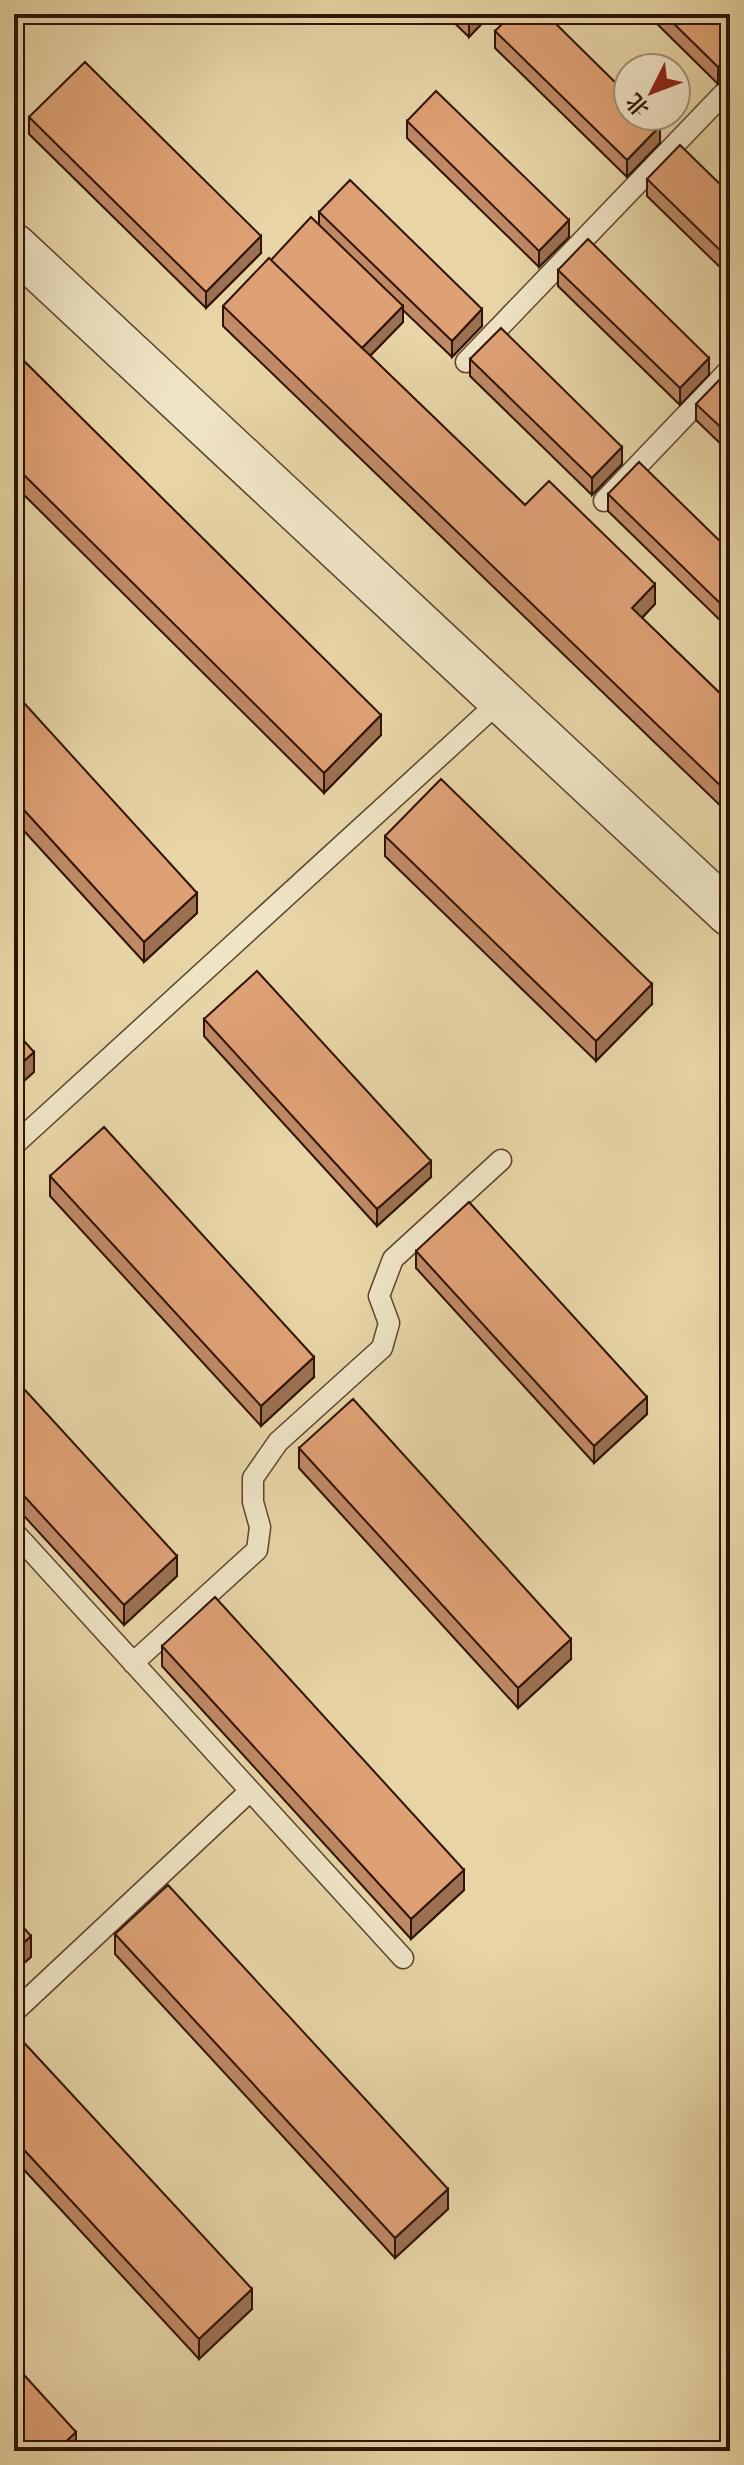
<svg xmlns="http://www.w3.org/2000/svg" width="744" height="2465" font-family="'IM FELL Double Pica','Noto Serif SC',serif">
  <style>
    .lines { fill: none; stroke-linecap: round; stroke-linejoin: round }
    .service-casing { stroke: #5d442d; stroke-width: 23 }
    .tertiary-casing { stroke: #5d442d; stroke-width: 47 }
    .service { stroke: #efe4c5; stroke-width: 20 }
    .tertiary { stroke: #efe4c5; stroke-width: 44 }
    .wall { fill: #bf8a64; stroke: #2f1405; stroke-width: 2 }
    .shaded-wall { fill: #9b7151; stroke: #2f1405; stroke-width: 2 }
    .building { fill: #dea174; stroke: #2f1405; stroke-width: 2 }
  </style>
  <rect width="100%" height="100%" fill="#e7d5a6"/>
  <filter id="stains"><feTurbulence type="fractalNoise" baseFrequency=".0025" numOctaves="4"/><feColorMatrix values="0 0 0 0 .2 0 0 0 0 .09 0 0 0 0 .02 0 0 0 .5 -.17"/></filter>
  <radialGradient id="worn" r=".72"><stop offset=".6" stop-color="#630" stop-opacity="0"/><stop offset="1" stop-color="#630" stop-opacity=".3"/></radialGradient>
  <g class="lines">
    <g class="service-casing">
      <path id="service" d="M 466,362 L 730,87
        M 604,501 L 730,369
        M 14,1145 L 501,700
        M 14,1532 L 403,1958
        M 133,1663 L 257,1550 L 260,1527 L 253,1502 L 253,1478 L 278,1442 L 382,1348 L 389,1323 L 379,1296 L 393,1259 L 501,1160
        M 14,2012 L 250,1791"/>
    </g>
    <g class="tertiary-casing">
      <path id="tertiary" d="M 14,246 L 730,914"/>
    </g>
    <use href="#service" class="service"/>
    <use href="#tertiary" class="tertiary"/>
  </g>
  <path class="wall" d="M 445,14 L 491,14 L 469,37 Z
    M 647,14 L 728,14 L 730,16 L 730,72 L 718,84 Z
    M 495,31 L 660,143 L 627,177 L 495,48 Z
    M 29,117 L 261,253 L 206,308 L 29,134 Z
    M 407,121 L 569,237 L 539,267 L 407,138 Z
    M 647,179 L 730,194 L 730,277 L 647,196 Z
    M 319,212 L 482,326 L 452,357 L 403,310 L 403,322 L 370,356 L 525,505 L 655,604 L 642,618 L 730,703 L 730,815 L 223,326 L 223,306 L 271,260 L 319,225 Z
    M 558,270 L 709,375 L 680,405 L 558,286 Z
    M 14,351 L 381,735 L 324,793 L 14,485 Z
    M 470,359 L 622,464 L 592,495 L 470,376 Z
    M 730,377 L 730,453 L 696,420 L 696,404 Z
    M 608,494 L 730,551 L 730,630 L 608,511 Z
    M 14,692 L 197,913 L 144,962 L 14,820 Z
    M 385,836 L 652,1004 L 596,1061 L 385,856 Z
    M 204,1019 L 431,1177 L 377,1226 L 204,1036 Z
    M 50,1176 L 314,1377 L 261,1426 L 50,1196 Z
    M 416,1251 L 647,1414 L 594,1463 L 416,1268 Z
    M 14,1378 L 177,1576 L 124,1625 L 14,1505 Z
    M 299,1448 L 571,1659 L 518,1708 L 299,1468 Z
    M 162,1646 L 464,1890 L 411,1939 L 162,1666 Z
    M 115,1934 L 448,2209 L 395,2258 L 115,1954 Z
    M 14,2036 L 252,2309 L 199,2359 L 14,2159 Z"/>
  <path class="shaded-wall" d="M 475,14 L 491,14 L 469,37 L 469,20 Z
    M 730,56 L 730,72 L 718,84 L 718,67 Z
    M 660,126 L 660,143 L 627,177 L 627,160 Z
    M 569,220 L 569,237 L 539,267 L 539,251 Z
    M 261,236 L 261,253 L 206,308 L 206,292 Z
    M 403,306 L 403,322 L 360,366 L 360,350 Z
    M 482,309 L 482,326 L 452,357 L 452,341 Z
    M 709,358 L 709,375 L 680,405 L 680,388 Z
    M 622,447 L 622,464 L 592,495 L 592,478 Z
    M 655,584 L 655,604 L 632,628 L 632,608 Z
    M 381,715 L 381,735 L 324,793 L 324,773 Z
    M 197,893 L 197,913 L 144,962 L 144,942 Z
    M 652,984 L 652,1004 L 596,1061 L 596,1041 Z
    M 34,1052 L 34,1072 L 14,1090 L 14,1070 Z
    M 431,1161 L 431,1177 L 377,1226 L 377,1209 Z
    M 314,1357 L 314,1377 L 261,1426 L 261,1406 Z
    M 647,1397 L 647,1414 L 594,1463 L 594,1446 Z
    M 177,1556 L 177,1576 L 124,1625 L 124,1605 Z
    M 571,1639 L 571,1659 L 518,1708 L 518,1688 Z
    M 464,1870 L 464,1890 L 411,1939 L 411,1919 Z
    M 31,1936 L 31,1957 L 14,1972 L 14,1952 Z
    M 448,2189 L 448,2209 L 395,2258 L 395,2238 Z
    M 252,2289 L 252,2309 L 199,2359 L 199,2339 Z
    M 76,2432 L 76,2451 L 56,2451 Z"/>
  <path class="building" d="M 463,14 L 475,14 L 469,20 Z
    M 512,14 L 546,14 L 628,95 L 628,116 L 650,116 L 660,126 L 627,160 L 495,31 Z
    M 664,14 L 728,14 L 730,16 L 730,56 L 718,67 Z
    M 85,62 L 261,236 L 206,292 L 29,117 Z
    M 436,91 L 569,220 L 539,251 L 407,121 Z
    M 680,145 L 730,194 L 730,260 L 647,179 Z
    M 350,180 L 482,309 L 452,341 L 319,212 Z
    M 311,217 L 403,306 L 362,348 L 271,260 Z
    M 588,239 L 709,358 L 680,388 L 558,270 Z
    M 269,258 L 525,505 L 549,481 L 655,584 L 632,608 L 730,703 L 730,795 L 223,306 Z
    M 501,328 L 622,447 L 592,478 L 470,359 Z
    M 14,351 L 381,715 L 324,773 L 14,465 Z
    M 726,373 L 730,377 L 730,436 L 696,404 Z
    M 639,462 L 730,551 L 730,613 L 608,494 Z
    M 14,692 L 197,893 L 144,942 L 14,799 Z
    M 441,779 L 652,984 L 596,1041 L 385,836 Z
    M 257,971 L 431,1161 L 377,1209 L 204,1019 Z
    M 14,1030 L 34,1052 L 14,1070 Z
    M 104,1127 L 314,1357 L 261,1406 L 50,1176 Z
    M 469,1202 L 647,1397 L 594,1446 L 416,1251 Z
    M 14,1378 L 177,1556 L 124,1605 L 14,1485 Z
    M 353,1399 L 571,1639 L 518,1688 L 299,1448 Z
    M 215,1597 L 464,1870 L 411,1919 L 162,1646 Z
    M 168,1885 L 448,2189 L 395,2238 L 115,1934 Z
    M 14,1917 L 31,1936 L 14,1952 Z
    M 16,2034 L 252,2289 L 199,2339 L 14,2139 L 14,2036 Z
    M 14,2364 L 76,2432 L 56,2451 L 14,2451 Z"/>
  <rect width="744" height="2465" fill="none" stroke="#e7d5a6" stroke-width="48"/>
  <rect x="16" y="16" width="712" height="2433" fill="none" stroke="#2f1405" stroke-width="4"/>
  <rect x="24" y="24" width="696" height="2417" fill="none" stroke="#2f1405" stroke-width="2"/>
  <g transform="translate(652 92) rotate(228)"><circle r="38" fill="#efe4c5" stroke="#a29178" stroke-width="2"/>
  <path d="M0-6L14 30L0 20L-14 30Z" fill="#8f2418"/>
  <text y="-12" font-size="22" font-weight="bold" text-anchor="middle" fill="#2f1405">北</text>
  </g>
  <rect width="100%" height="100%" filter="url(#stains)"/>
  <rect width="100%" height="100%" fill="url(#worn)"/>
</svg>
